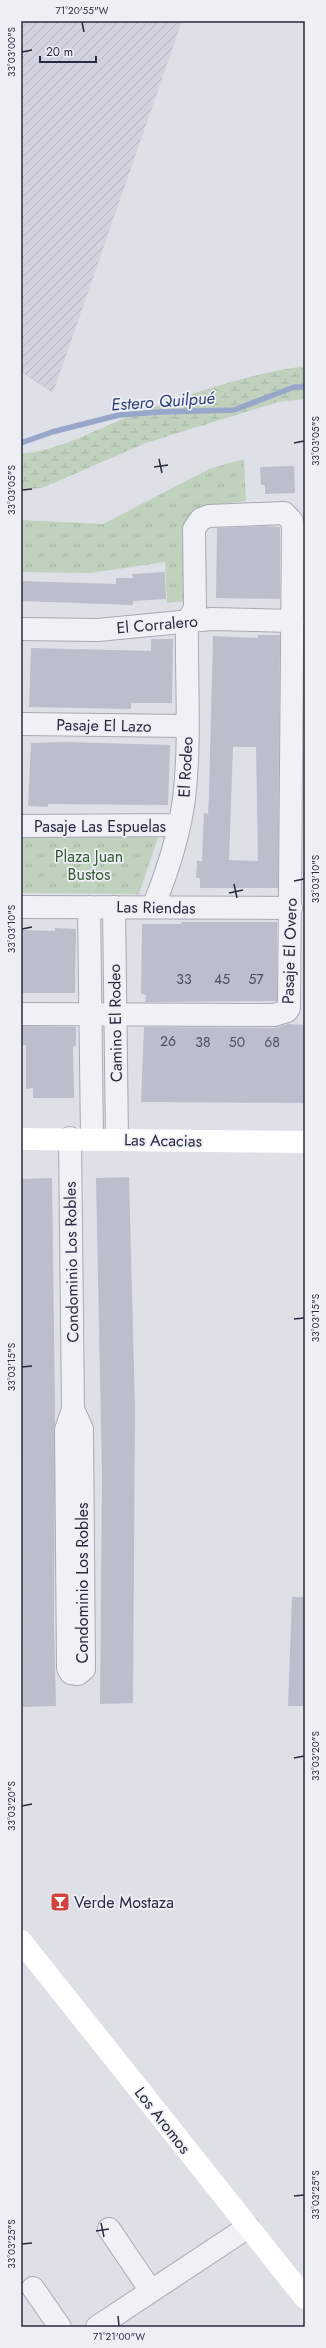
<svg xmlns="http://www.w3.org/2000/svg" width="326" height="2348" font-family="Jost,sans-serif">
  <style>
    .industrial { fill: url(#industrial-furrows) }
    .wetland { fill: url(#wetland-marsh) }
    .park { fill: url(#park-tufts) }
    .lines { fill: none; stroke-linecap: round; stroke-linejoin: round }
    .stream { stroke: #97a6c9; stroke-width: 5.5 }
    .building { fill: #bbbecb; fill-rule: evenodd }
    .street-casing { stroke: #a7aab5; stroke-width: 24 }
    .street { stroke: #f0f1f6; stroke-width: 22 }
    .secondary { stroke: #fff; stroke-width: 22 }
    .ticks { fill: none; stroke: #272b3f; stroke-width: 1.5 }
    .labels { text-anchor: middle; stroke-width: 3.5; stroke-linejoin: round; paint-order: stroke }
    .number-label { font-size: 14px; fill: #4c5062 }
    .street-label { font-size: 16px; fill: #272b3f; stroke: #edeff5 }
    .park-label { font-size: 16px; fill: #345b33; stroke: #edeff5 }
    .poi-label { font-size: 16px; fill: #272b3f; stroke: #edeff5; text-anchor: start }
    .water-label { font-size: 17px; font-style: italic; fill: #304274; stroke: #edeff5 }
    .neatline { fill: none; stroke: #272b3f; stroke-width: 1.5 }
    .ticks-label { font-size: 10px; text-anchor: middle; fill: #272b3f }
  </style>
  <defs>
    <pattern id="industrial-furrows" width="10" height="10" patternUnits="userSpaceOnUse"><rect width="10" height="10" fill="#d0d2dd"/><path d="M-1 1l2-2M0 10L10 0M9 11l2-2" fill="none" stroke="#b3b4bf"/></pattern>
    <pattern id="wetland-marsh" width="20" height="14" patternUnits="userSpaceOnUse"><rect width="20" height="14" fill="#c0d2be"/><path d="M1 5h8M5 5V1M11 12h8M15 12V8" fill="none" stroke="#a5b4a4"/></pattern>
    <pattern id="park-tufts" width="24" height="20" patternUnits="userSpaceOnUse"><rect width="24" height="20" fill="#c0d2be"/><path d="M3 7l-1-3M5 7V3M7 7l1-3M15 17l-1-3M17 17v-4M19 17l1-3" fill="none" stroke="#a5b4a4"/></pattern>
  </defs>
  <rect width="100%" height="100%" fill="#dee0e8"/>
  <path class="industrial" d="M 21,21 L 182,21 L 53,393 L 21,372 Z"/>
  <path class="wetland" d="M 305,366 L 305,399 L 278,402 L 146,443 L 42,488 L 21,489 L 21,454 C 62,450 100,427 138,413 C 192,393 248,374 305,366 Z"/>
  <path class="park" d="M 244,459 L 246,501 L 206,506 L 186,601 L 167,603 L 165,562 L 91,573 L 21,572 L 21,520 L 103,524 L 209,469 Z
    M 21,837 L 158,837 L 139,894 L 21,893 Z"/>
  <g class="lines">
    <path class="stream" d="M 21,443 L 52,432 L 119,415 L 159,412 L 234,410 L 294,387 L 305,387"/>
  </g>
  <path class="building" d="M 294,466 L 295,493 L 265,494 L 265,485 L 261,485 L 260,467 Z
    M 267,526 L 280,527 L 280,599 L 216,598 L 217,528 Z
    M 165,572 L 166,599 L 133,601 L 133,605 L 21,601 L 21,581 L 116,584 L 116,578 L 133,578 L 132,574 Z
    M 258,635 L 280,635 L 278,888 L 200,888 L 200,878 L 196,878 L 197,861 L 202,861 L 204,813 L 208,814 L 209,795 L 213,636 L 258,638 ZM 233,747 L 256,747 L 258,861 L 229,860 Z
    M 151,639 L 173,639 L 172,703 L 131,703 L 131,709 L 29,707 L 31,648 L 151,651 Z
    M 67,742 L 170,745 L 168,805 L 48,804 L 48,807 L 28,806 L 31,743 Z
    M 181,922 L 277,922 L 277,1001 L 145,1002 L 146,995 L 141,994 L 142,924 L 181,924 Z
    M 55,928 L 76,929 L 75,993 L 21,993 L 21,930 L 55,931 Z
    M 288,1024 L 305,1025 L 305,1103 L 141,1102 L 144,1027 L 274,1028 Z
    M 21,1026 L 76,1027 L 76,1046 L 73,1046 L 74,1098 L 33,1098 L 33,1088 L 26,1089 L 26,1045 L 21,1045 Z
    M 129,1177 L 135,1409 L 133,1703 L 100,1704 L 102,1475 L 96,1178 Z
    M 52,1178 L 55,1408 L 54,1625 L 56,1706 L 23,1707 L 21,1179 Z
    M 292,1597 L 305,1597 L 305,1706 L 288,1706 Z"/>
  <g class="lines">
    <g class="street-casing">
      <path id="street" d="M 21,629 L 98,630 L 212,619 L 293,621
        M 21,724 L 186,726
        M 21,826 L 179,825
        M 21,907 L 291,908
        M 89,907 L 92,1138
        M 114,907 L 117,1139
        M 21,1014 L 274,1015 L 287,1011 L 289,1008 L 293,527 L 292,521 L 284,513 L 209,516 L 201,519 L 194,529 L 195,608 L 187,622 C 186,680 191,740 184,799 C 179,836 167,873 153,907
        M 70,1138 L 73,1409 L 66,1430 L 68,1668 L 71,1673 L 78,1674 L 84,1669 L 82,1429 L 73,1409
        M 109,2229 L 151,2291
        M 33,2288 L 60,2327
        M 97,2327 L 248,2227"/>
    </g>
    <use href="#street" class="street"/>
    <path class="secondary" d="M 21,1139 L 305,1142
      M 21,1941 L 305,2298"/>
  </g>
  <path class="ticks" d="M 82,22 L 84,32M 22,52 L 32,50M 294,443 L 304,441M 159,459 L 162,473M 154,467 L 168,465M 22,490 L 32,489M 294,881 L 304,879M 234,884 L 237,898M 229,893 L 243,890M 22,929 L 32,927M 294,1319 L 304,1318M 22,1367 L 32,1366M 294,1758 L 304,1756M 22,1806 L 32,1804M 294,2196 L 304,2195M 101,2223 L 104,2237M 96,2231 L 109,2229M 22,2244 L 32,2243M 118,2316 L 119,2326"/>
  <defs>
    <g id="bar-square" transform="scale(1)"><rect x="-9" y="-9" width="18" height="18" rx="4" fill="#d1433e" stroke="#edeff5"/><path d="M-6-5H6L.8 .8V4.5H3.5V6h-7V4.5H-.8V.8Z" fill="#fff"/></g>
  </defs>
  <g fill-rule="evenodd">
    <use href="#bar-square" x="60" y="1902"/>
  </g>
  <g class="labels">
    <g class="number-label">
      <text x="184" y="984">33</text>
      <text x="222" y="984">45</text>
      <text x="256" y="984">57</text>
      <text x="168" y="1046">26</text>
      <text x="203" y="1047">38</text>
      <text x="237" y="1047">50</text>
      <text x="272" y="1047">68</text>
    </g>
    <g class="street-label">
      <text transform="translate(157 624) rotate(-5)" y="6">El Corralero</text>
      <text transform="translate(104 725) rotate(1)" y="6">Pasaje El Lazo</text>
      <text transform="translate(185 767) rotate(-87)" y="6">El Rodeo</text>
      <text x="100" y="832">Pasaje Las Espuelas</text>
      <text transform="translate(156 907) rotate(1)" y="6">Las Riendas</text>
      <text transform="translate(289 951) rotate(-88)" y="6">Pasaje El Overo</text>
      <text transform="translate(115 1023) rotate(-91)" y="6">Camino El Rodeo</text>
      <text transform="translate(163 1140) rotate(1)" y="6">Las Acacias</text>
      <text transform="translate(71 1262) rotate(-91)" y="6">Condominio Los Robles</text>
      <text transform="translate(82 1583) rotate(-90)" y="6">Condominio Los Robles</text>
      <text transform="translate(163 2120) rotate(52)" y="6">Los Aromos</text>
    </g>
    <g class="park-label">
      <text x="89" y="862">Plaza Juan<tspan x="89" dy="18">Bustos</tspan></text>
    </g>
    <g class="poi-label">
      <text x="74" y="1908">Verde Mostaza</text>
    </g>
    <g class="water-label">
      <text transform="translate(163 401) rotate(-4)" y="6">Estero Quilpué</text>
    </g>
  </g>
  <rect width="326" height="2348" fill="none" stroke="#edeff5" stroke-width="44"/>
  <path d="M40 56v6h56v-6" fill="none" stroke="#272b3f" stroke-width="2"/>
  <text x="46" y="56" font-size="12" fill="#272b3f" stroke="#edeff5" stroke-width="3" paint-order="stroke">20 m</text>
  <rect x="22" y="22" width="282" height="2304" class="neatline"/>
  <g class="ticks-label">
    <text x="82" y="14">71°20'55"W</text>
    <text transform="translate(11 52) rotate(-90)" y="4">33°03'00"S</text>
    <text transform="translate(315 441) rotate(-90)" y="4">33°03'05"S</text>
    <text transform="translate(11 490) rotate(-90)" y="4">33°03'05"S</text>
    <text transform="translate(315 879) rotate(-90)" y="4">33°03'10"S</text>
    <text transform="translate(11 929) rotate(-90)" y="4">33°03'10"S</text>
    <text transform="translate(315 1318) rotate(-90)" y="4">33°03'15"S</text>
    <text transform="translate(11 1367) rotate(-90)" y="4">33°03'15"S</text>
    <text transform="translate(315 1756) rotate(-90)" y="4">33°03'20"S</text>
    <text transform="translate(11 1806) rotate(-90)" y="4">33°03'20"S</text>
    <text transform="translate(315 2195) rotate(-90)" y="4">33°03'25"S</text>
    <text transform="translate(11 2244) rotate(-90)" y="4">33°03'25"S</text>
    <text x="119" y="2340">71°21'00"W</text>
  </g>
</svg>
